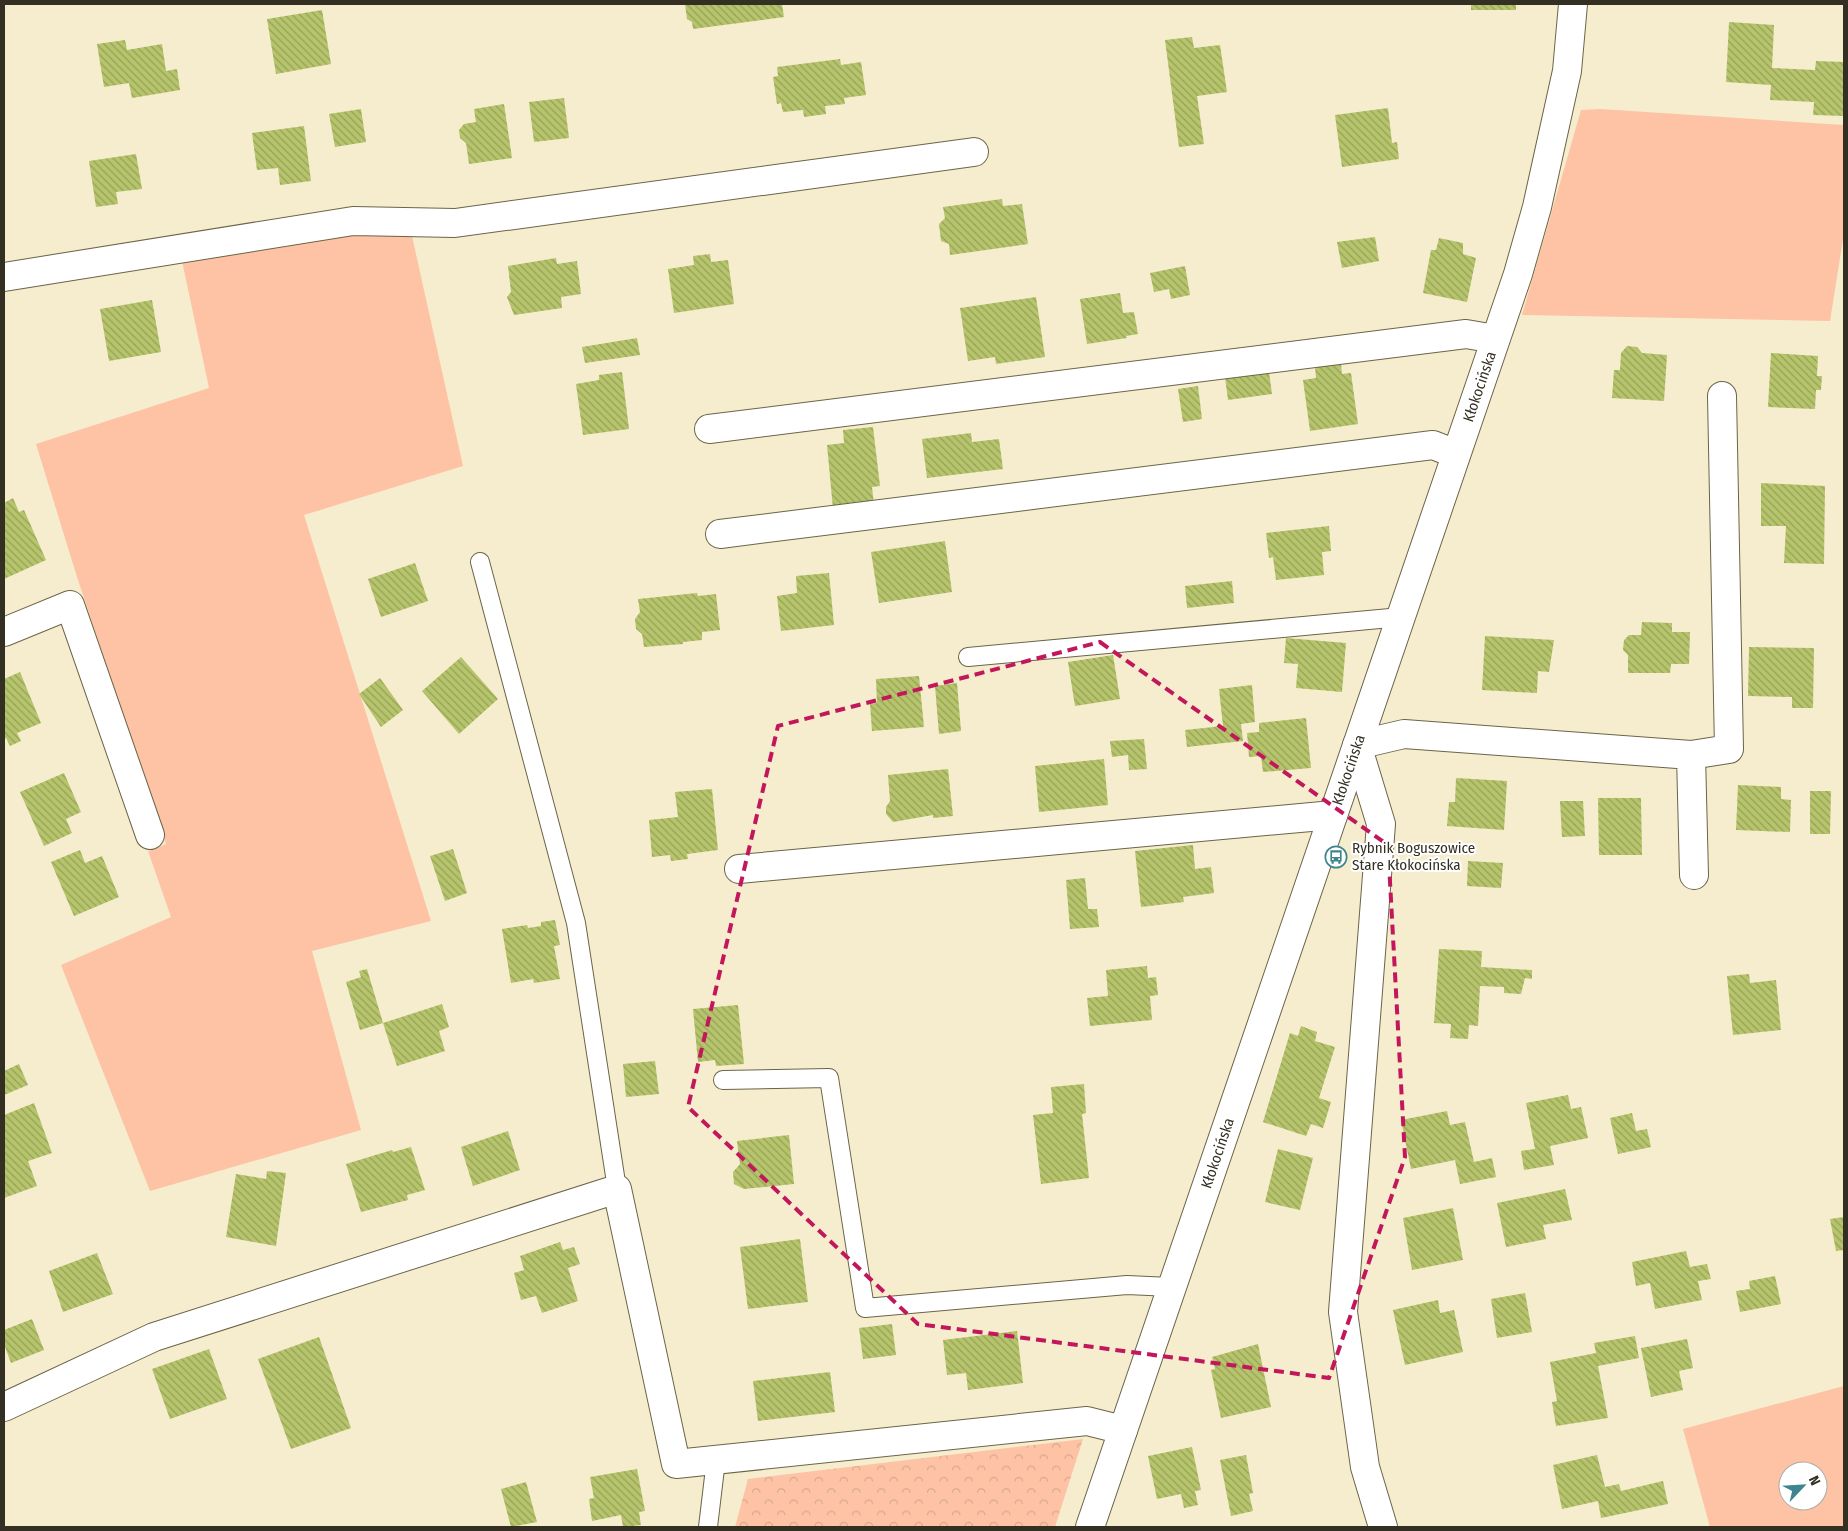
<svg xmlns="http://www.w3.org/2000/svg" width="1848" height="1531" font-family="'Fira Sans Condensed',sans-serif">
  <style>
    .grass { fill: #fdc3a4; fill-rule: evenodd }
    .forest { fill: url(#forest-crowns) }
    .building { fill: url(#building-back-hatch) }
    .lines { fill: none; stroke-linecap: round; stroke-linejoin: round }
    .service-casing { stroke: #6b6448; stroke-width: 20 }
    .minor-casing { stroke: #6b6448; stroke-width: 30 }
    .tertiary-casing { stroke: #6b6448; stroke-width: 30 }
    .service { stroke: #fff; stroke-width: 18 }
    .minor { stroke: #fff; stroke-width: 28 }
    .tertiary { stroke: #fff; stroke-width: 28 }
    .marked { fill: none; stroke: #c2185b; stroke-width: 4; stroke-dasharray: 10 6; stroke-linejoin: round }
    .labels { text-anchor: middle; stroke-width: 4; stroke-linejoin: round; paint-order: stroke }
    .street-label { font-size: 15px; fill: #332f23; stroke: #fff }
    .poi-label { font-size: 15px; fill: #332f23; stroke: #fff; text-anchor: start }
  </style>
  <defs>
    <pattern id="forest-crowns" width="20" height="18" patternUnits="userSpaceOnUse" patternTransform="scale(1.25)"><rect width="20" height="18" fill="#fdc3a4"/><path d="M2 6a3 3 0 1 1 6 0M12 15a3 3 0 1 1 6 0" fill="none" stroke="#d9a88d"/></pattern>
    <pattern id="building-back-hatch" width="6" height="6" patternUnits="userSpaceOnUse" patternTransform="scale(1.25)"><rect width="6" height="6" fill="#b6c56c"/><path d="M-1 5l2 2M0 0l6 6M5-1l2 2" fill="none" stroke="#95a058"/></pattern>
  </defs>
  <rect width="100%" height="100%" fill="#f6edce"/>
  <path class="grass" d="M 1600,109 L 1844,125 L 1844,233 L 1830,321 L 1522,315 L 1581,110 Z
    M 369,232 L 412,236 L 463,466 L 304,515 L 431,921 L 312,951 L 361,1130 L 150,1191 L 61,965 L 171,917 L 148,851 L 166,844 L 77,577 L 36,444 L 209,388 L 182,261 Z
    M 1844,1386 L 1844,1527 L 1710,1527 L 1683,1429 ZM 1788,1471 L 1818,1471 L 1818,1501 L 1788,1501 Z"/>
  <path class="forest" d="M 1083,1439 L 1055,1527 L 735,1527 L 748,1479 Z"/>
  <path class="building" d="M 685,4 L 782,4 L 784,17 L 693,29 L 692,22 L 687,19 Z
    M 1471,4 L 1516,4 L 1516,10 L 1471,10 Z
    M 322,10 L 331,64 L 276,74 L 267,19 Z
    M 1729,22 L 1774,25 L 1772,68 L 1815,70 L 1816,61 L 1844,62 L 1844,116 L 1813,115 L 1814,102 L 1770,100 L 1771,85 L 1726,82 Z
    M 1192,37 L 1194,48 L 1220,45 L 1227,92 L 1197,96 L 1204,144 L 1179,147 L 1165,40 Z
    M 125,40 L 127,50 L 162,44 L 166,71 L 177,69 L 180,90 L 132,98 L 129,83 L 104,87 L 97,44 Z
    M 840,59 L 841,65 L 861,62 L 866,95 L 844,98 L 845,104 L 825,106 L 826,114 L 804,117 L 803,110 L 783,112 L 781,103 L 777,104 L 773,77 L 778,76 L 777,67 Z
    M 564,98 L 569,138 L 534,142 L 529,102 Z
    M 504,104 L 512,158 L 469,164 L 466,143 L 460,138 L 459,130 L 464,124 L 476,122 L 474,109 Z
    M 1388,108 L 1392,143 L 1397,142 L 1399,159 L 1342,167 L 1335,115 Z
    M 361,109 L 366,142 L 335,147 L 329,114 Z
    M 304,126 L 311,181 L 280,185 L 278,168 L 257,170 L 252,133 Z
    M 136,154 L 142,189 L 116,192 L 118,204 L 96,207 L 89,161 Z
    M 1002,199 L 1003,206 L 1022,204 L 1028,244 L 950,255 L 949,244 L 941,241 L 939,224 L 945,218 L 943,207 Z
    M 1375,237 L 1379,261 L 1342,268 L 1337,242 Z
    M 1439,238 L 1463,243 L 1463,254 L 1476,258 L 1467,302 L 1423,293 L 1431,250 L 1436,250 Z
    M 710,254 L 711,262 L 728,260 L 734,304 L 674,313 L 668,269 L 694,265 L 693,256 Z
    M 556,258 L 557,264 L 577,261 L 581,294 L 561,297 L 562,308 L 514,315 L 507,297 L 511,292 L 508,266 Z
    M 1185,266 L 1190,295 L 1171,299 L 1169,289 L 1154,292 L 1150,273 Z
    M 1120,293 L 1123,313 L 1134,312 L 1138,334 L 1126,336 L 1127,338 L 1087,344 L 1080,299 Z
    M 1036,297 L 1045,357 L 996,364 L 995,357 L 968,361 L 960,308 Z
    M 152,300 L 161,352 L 109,361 L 100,309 Z
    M 637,338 L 640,355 L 585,363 L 582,347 Z
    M 1627,346 L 1637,347 L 1642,353 L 1667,355 L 1664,401 L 1612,398 L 1614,370 L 1620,370 L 1621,353 Z
    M 1771,353 L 1818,356 L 1817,376 L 1822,376 L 1821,390 L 1816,390 L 1815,409 L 1768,407 Z
    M 1341,364 L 1342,374 L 1351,373 L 1358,424 L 1310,431 L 1303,380 L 1316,378 L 1315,367 Z
    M 622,372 L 629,429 L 583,435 L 576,384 L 599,380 L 599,375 Z
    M 1269,372 L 1272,394 L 1228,400 L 1225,377 Z
    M 1198,386 L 1202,419 L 1183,422 L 1178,389 Z
    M 873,427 L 880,486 L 872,487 L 874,505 L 833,509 L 827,445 L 844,443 L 843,430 Z
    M 971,433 L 972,442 L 999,439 L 1003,469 L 927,478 L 922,439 Z
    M 1761,483 L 1825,486 L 1824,564 L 1784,563 L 1786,526 L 1761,526 Z
    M 13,498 L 19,512 L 24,510 L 46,560 L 4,579 L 4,503 Z
    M 1329,526 L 1331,551 L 1322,552 L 1324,575 L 1276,580 L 1273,557 L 1269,558 L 1266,533 Z
    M 945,541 L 952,592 L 879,603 L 871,552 Z
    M 415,563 L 428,601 L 381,617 L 368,579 Z
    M 829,573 L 834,625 L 781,631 L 777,596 L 797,593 L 796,576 Z
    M 1232,581 L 1234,603 L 1187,608 L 1185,586 Z
    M 697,593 L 698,596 L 716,594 L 720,630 L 702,632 L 702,640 L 683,642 L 683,644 L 644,647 L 642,634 L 636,629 L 635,619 L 640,612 L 638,599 Z
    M 1642,622 L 1672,623 L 1672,632 L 1690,632 L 1689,664 L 1671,664 L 1670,673 L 1628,673 L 1628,655 L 1623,650 L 1624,640 L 1629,635 L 1641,635 Z
    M 1485,636 L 1554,640 L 1549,672 L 1538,671 L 1537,693 L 1482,690 Z
    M 1286,638 L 1346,643 L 1342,692 L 1296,688 L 1298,664 L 1284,663 Z
    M 1749,647 L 1814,648 L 1813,708 L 1792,708 L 1792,697 L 1748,696 Z
    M 1113,655 L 1120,699 L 1075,706 L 1068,662 Z
    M 461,657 L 498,699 L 459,734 L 422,691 Z
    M 20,672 L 41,723 L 17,733 L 21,741 L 10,746 L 6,738 L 4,739 L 4,679 Z
    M 919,676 L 924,727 L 872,731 L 870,704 L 877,703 L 876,679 Z
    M 380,678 L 403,710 L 381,727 L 359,694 Z
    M 957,683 L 961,731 L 939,734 L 935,686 Z
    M 1252,685 L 1255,722 L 1241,724 L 1243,741 L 1187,747 L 1185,730 L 1223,726 L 1219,689 Z
    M 1306,718 L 1311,768 L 1263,772 L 1261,756 L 1249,757 L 1247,733 L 1259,732 L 1259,723 Z
    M 1144,739 L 1147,769 L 1129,770 L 1128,755 L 1112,757 L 1110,741 Z
    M 1104,759 L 1108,805 L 1039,812 L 1035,766 Z
    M 948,769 L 953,816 L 933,818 L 933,815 L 893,822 L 886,814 L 886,807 L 890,801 L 888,775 Z
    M 64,773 L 81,812 L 66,819 L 72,833 L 44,846 L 20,792 Z
    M 1456,778 L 1507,781 L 1504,830 L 1447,826 L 1449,802 L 1455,802 Z
    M 1738,785 L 1781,787 L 1781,799 L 1791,800 L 1790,832 L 1736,830 Z
    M 712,789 L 718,850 L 687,854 L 688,859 L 671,861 L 670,855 L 652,857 L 649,820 L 678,817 L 675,792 Z
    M 1810,791 L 1831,791 L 1830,834 L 1810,834 Z
    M 1598,798 L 1641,798 L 1642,855 L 1599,855 Z
    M 1560,801 L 1583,801 L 1585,836 L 1562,837 Z
    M 1193,845 L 1195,869 L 1211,867 L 1214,893 L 1183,897 L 1184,902 L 1141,907 L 1135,851 Z
    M 453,849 L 467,893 L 445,901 L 430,856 Z
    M 80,850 L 85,863 L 102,856 L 119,897 L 74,916 L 51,862 Z
    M 1468,861 L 1503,863 L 1501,888 L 1467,886 Z
    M 1085,878 L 1088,909 L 1097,909 L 1099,927 L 1070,929 L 1066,880 Z
    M 555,920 L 560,945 L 554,946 L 560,979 L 534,983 L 533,979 L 511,983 L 502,929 L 527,925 L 528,928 L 541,926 L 541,922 Z
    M 1439,949 L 1482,951 L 1481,967 L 1532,970 L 1532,979 L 1525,978 L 1521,994 L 1504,993 L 1504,987 L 1480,986 L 1478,1026 L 1469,1025 L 1468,1039 L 1450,1038 L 1451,1024 L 1434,1023 Z
    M 1147,966 L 1148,978 L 1156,977 L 1158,995 L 1150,996 L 1152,1020 L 1090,1026 L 1087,998 L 1108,996 L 1106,970 Z
    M 367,969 L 383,1023 L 442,1004 L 449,1027 L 439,1031 L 445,1051 L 397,1066 L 383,1023 L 360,1030 L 346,982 L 361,977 L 359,971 Z
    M 1749,974 L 1750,983 L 1776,980 L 1781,1030 L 1733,1035 L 1727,976 Z
    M 738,1005 L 744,1064 L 716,1066 L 715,1060 L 698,1062 L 693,1009 Z
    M 1301,1026 L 1317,1032 L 1315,1041 L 1335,1047 L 1319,1098 L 1331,1102 L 1323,1128 L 1311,1124 L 1306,1136 L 1263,1122 L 1290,1033 L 1298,1036 Z
    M 655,1061 L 659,1094 L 626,1097 L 623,1064 Z
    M 19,1064 L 28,1085 L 4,1095 L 4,1071 Z
    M 1084,1084 L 1086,1113 L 1082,1114 L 1089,1178 L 1041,1184 L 1033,1115 L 1053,1113 L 1051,1087 Z
    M 1568,1095 L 1571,1109 L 1581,1107 L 1588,1138 L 1550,1146 L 1554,1165 L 1524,1170 L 1521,1151 L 1535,1149 L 1526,1103 Z
    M 34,1103 L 52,1153 L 28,1161 L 37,1186 L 4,1198 L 4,1115 Z
    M 1447,1111 L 1450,1125 L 1465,1122 L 1474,1162 L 1492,1158 L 1496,1177 L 1460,1184 L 1455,1160 L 1411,1169 L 1401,1120 Z
    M 1632,1113 L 1636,1131 L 1647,1129 L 1651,1147 L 1618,1154 L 1610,1118 Z
    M 508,1131 L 520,1170 L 473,1186 L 461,1147 Z
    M 789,1135 L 794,1184 L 744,1189 L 734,1184 L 733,1172 L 740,1164 L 737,1141 Z
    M 411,1147 L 425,1190 L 407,1195 L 408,1200 L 361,1212 L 346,1164 L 392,1150 L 393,1152 Z
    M 1278,1149 L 1313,1158 L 1300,1210 L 1265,1202 Z
    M 267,1171 L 286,1173 L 276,1246 L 226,1237 L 236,1174 L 266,1179 Z
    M 1565,1189 L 1572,1220 L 1543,1225 L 1546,1239 L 1506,1247 L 1497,1203 Z
    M 1453,1208 L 1463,1260 L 1412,1270 L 1403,1218 Z
    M 1844,1217 L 1844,1250 L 1836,1251 L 1830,1219 Z
    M 800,1239 L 808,1302 L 748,1309 L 740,1247 Z
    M 560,1242 L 563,1250 L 574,1247 L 580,1264 L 568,1268 L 578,1301 L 542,1313 L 536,1296 L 521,1300 L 514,1273 L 524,1270 L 520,1256 Z
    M 1686,1251 L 1690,1267 L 1707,1264 L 1711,1279 L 1698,1281 L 1702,1300 L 1655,1309 L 1650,1283 L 1636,1286 L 1632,1262 Z
    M 97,1253 L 113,1294 L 63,1312 L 49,1271 Z
    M 1775,1276 L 1781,1304 L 1740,1312 L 1736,1291 L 1750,1289 L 1749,1281 Z
    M 1525,1293 L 1532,1332 L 1497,1338 L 1491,1299 Z
    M 1438,1300 L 1440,1313 L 1454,1310 L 1463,1352 L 1405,1365 L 1393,1310 Z
    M 32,1319 L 44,1350 L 11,1363 L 4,1344 L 4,1330 Z
    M 892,1324 L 896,1355 L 863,1359 L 859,1328 Z
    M 1017,1331 L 1023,1383 L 968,1390 L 966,1373 L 947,1375 L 943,1340 Z
    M 1635,1336 L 1639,1358 L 1598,1366 L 1608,1418 L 1556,1426 L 1552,1402 L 1557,1401 L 1550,1362 L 1596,1353 L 1594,1343 Z
    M 319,1337 L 351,1428 L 291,1449 L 258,1359 Z
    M 1687,1339 L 1693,1368 L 1679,1371 L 1683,1390 L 1651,1397 L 1641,1348 Z
    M 1258,1344 L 1271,1407 L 1221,1418 L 1211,1370 L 1215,1369 L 1212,1357 Z
    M 209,1349 L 227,1399 L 170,1419 L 152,1369 Z
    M 830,1372 L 835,1412 L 758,1421 L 753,1381 Z
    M 1192,1447 L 1201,1490 L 1195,1491 L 1198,1505 L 1184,1508 L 1181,1494 L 1157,1499 L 1148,1456 Z
    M 1246,1455 L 1253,1493 L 1249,1494 L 1253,1511 L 1231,1516 L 1220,1460 Z
    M 1597,1455 L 1605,1487 L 1619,1484 L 1621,1491 L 1663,1481 L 1668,1504 L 1601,1518 L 1598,1501 L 1562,1509 L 1553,1465 Z
    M 637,1469 L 645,1511 L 639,1512 L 641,1525 L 623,1527 L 621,1515 L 592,1521 L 589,1499 L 594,1498 L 590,1477 Z
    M 526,1482 L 537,1522 L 511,1527 L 501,1489 Z"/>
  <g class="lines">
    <g class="service-casing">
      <path id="service" d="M 480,562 L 576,923 L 617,1189
        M 968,657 L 1401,617
        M 723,1080 L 829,1078 L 865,1308 L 1127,1285 L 1171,1287
        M 708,1527 L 716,1460"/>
    </g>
    <g class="minor-casing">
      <path id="minor" d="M 4,277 L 353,221 L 455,223 L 974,152
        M 709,429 L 1466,334 L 1495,339
        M 720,534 L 1433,445 L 1456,454
        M 4,632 L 70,605 L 150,835
        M 1691,755 L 1729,749 L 1722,396
        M 739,869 L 1333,815
        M 4,1407 L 154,1337 L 617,1189 L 676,1464 L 1087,1421 L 1123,1430
        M 1383,1527 L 1365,1467 L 1343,1312 L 1381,824 L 1357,745 L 1404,734 L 1691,755 L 1694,875"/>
    </g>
    <g class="tertiary-casing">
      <g id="tertiary">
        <path id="s1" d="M 1090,1527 L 1518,274 L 1537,207 L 1567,71 L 1573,4"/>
      </g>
    </g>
    <use href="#service" class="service"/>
    <use href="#minor" class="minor"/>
    <use href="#tertiary" class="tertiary"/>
  </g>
  <path class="marked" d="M 1100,642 L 1388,845 L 1405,1157 L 1329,1378 L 918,1324 L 688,1107 L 778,726 Z"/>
  <defs>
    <g id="bus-ring" transform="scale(1.125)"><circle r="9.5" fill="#fff" stroke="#3f8590" stroke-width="1.5"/><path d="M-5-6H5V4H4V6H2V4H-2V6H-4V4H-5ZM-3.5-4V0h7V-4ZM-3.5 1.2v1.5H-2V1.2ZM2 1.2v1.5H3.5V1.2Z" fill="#3f8590"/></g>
  </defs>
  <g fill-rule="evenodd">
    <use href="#bus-ring" x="1336" y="857"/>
  </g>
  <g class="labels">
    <g class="street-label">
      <text dy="5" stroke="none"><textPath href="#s1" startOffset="1205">Kłokocińska</textPath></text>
      <text dy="5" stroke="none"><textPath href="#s1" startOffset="800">Kłokocińska</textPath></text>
      <text dy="5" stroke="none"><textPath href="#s1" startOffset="395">Kłokocińska</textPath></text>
    </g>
    <g class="poi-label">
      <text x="1352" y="853">Rybnik Boguszowice<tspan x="1352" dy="17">Stare Kłokocińska</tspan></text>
    </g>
  </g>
  <rect width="1848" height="1531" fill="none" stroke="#332f23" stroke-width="10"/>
  <g transform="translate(1803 1486) rotate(65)"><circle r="24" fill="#ffffff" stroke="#adaca7"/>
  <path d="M0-4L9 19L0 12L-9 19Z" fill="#3f8590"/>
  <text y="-8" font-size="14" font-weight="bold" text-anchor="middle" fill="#332f23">N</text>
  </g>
</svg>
